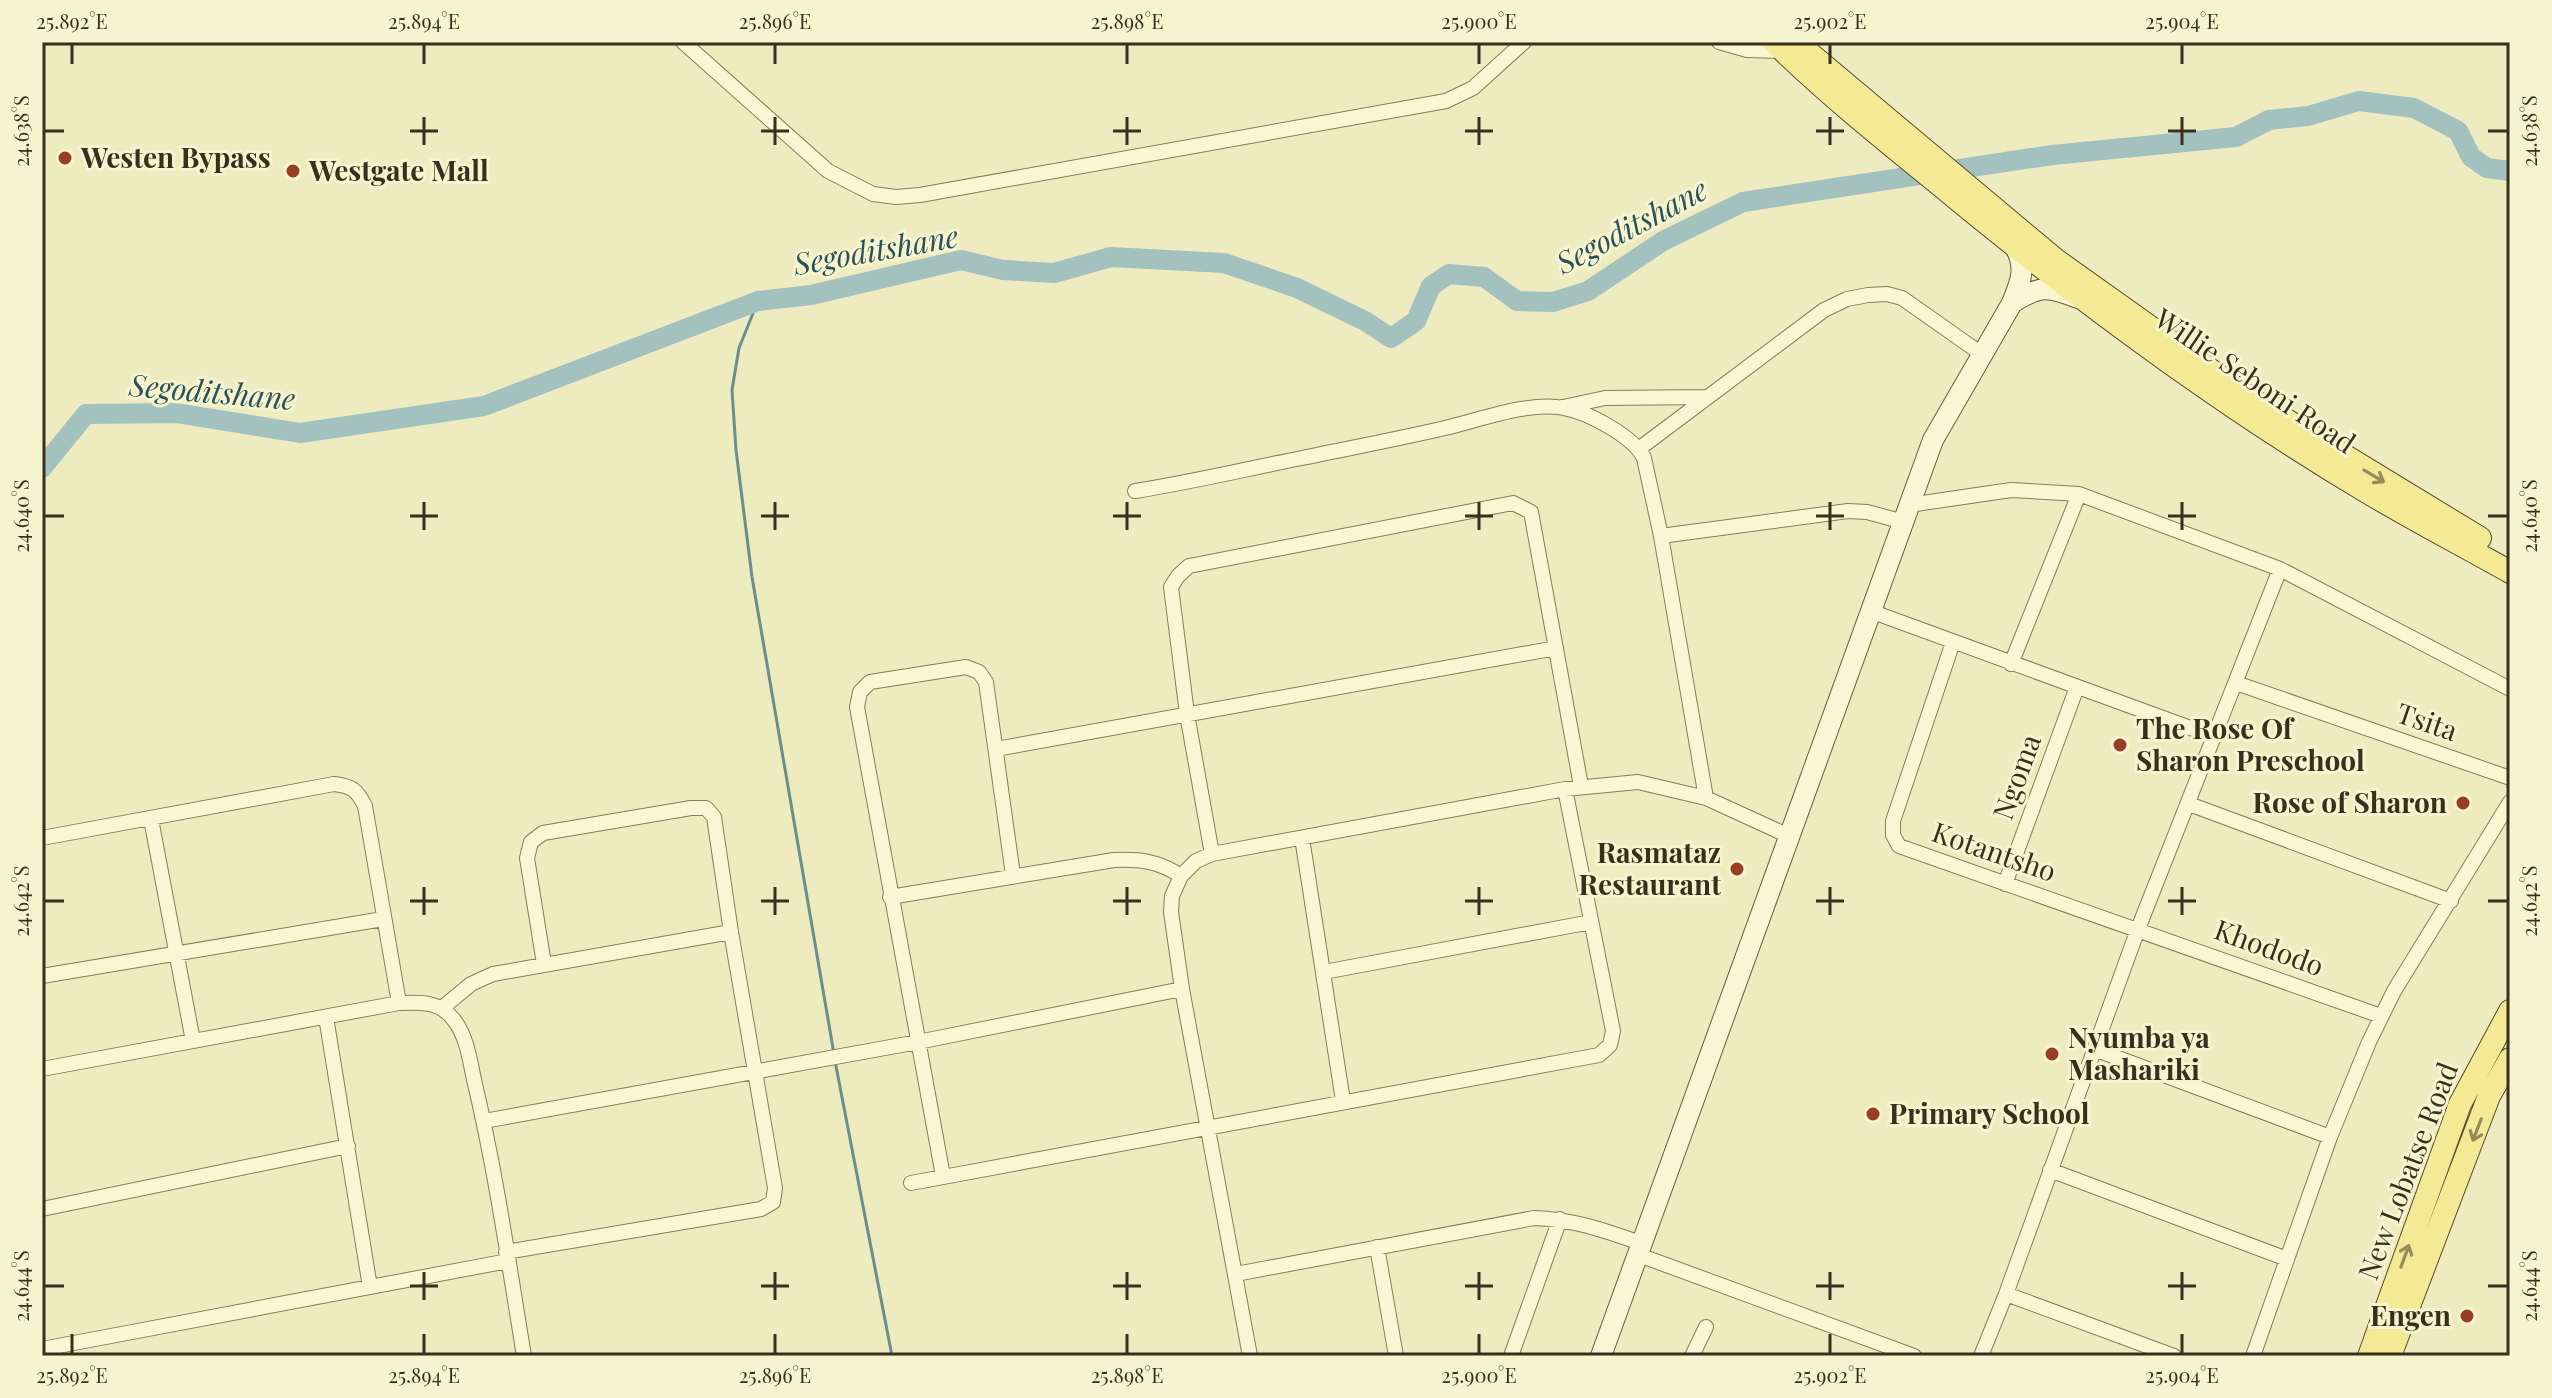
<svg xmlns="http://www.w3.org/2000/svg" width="2552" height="1398" font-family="'Playfair Display',serif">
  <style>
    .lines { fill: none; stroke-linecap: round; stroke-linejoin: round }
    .stream { stroke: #6a8f8e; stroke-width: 3 }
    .river { stroke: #a3c1be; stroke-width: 20 }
    .street-casing { stroke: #897c57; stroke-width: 16 }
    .secondary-casing { stroke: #6a5c3b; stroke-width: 22 }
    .primary-casing { stroke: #56482c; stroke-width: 24 }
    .street { stroke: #faf6d3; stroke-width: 14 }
    .secondary { stroke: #faf6d3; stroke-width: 20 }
    .primary { stroke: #f4ea96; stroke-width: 22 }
    .oneway { stroke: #968c59 }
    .ticks { fill: none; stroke: #382f1c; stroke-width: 3 }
    .poi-dot { fill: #9a3d25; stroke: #f6f3cf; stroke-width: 3 }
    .labels { text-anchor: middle; stroke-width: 6; stroke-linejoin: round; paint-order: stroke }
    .poi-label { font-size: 28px; font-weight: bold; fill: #382f1c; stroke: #f6f3cf; text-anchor: start }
    .street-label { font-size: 28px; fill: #382f1c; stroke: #f6f3cf }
    .water-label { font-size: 30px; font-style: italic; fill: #2b5158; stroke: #f6f3cf }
    .neatline { fill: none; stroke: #382f1c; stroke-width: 3 }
    .ticks-label { font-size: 20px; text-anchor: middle; fill: #382f1c }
  </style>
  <rect width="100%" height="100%" fill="#efebc0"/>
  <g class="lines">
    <path class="stream" d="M 758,301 L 739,348 L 732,390 L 736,450 L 752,577 L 834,1054
      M 835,1061 L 892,1356"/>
    <path class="river" d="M 42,468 L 86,414 L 176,413 L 300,433 L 484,406 L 758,301 L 811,295 L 961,260 L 1003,270 L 1054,273 L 1111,257 L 1224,263 L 1297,288 L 1365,321 L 1391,338 L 1416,321 L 1431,286 L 1449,274 L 1484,277 L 1517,301 L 1553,302 L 1588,291 L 1663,241 L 1743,202 L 2052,155 L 2236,137 L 2269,120 L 2308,116 L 2359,101 L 2414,108 L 2458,131 L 2471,157 L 2487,168 L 2510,171"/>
    <g class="street-casing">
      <path id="street" d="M 683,42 L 828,171 L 873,194 L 896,197 L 920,195 L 1446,101 L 1473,88 L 1524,42
        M 1719,42 L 1747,50 L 1783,51
        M 1563,407 L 1605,398 L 1707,397
        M 1640,448 L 1824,310 L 1847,299 L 1868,295 L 1887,294 L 1902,298 L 1983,355
        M 1135,491 C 1192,482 1246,469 1302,458 C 1350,448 1398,439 1445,428 C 1480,420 1529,401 1564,408 C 1588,412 1634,437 1644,458 L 1661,536
        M 1909,505 L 2011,490 L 2079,494 L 2280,569 L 2510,689
        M 1873,612 L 2215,737
        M 1953,642 L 1893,821 L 1893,835 L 1899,846 L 2381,1016
        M 2011,664 L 2079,494
        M 2236,683 L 2510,778
        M 996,749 L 1556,648
        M 1706,798 L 1661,536 L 1848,511 L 1867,512 L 1904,522
        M 2189,804 L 2451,901
        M 151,819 L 193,1041
        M 42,838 L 334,784 C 352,786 357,790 365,806 L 399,1003
        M 1302,838 L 1343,1101
        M 1212,854 L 1187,714 L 1171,587 L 1178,576 L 1189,566 L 1513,503 L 1531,512 L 1581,786
        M 2005,884 L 2077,687
        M 890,897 L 1114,860 C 1141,859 1158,861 1181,876
        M 1324,972 L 1591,922
        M 42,976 L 383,919
        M 442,1008 L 471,984 L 493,974 L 731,932
        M 326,1017 L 370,1287
        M 2094,1049 L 2330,1137
        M 42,1069 L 399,1003 C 420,1002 440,1001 454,1020 C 468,1038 470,1063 475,1084 C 496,1173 509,1265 524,1356
        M 484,1121 L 918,1042 L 1182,989
        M 2050,1170 L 2287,1259
        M 943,1176 L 857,707 L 860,692 L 870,682 L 966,667 L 979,672 L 986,682 L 1013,875
        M 911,1183 L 1599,1055 L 1610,1045 L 1613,1031 L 1565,789
        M 42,1209 L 348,1146
        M 1377,1247 L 1396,1356
        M 506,1252 L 761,1209 L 773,1202 L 775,1188 L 731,932 L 714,817 L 706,808 L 691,808 L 543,833 L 531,842 L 527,858 L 544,964
        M 1639,1255 L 1914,1356
        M 1236,1274 L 1534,1218 C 1573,1219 1606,1231 1643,1244
        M 2006,1294 L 2174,1356
        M 42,1349 L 508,1261
        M 1250,1356 L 1182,989 L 1171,912 L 1172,896 L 1181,876 L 1196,861 L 1212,854 L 1565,789 L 1638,782 L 1706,798 L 1789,836
        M 1511,1356 L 1560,1219
        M 1692,1356 L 1706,1327
        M 1981,1356 L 2006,1294 L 2138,929 L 2280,569
        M 2253,1356 L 2330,1137 L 2369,1042 L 2394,991 L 2510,802"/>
    </g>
    <g class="secondary-casing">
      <path id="secondary" d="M 2012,303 C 2040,285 2048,286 2078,298
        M 1601,1356 L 1933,440 L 2012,303 C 2021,281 2027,267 2014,245"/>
    </g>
    <g class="primary-casing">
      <path id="primary" d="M 1774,42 C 1823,90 1877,134 1930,177 C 2067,291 2214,401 2367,492 C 2414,520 2462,545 2510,572
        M 1796,42 L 2056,260 L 2250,398 L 2480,538
        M 2369,1356 L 2460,1104 L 2510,1011
        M 2390,1356 L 2489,1096 L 2510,1059"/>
    </g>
    <use href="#street" class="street"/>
    <use href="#secondary" class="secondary"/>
    <use href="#primary" class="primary"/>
  </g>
  <defs><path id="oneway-shaft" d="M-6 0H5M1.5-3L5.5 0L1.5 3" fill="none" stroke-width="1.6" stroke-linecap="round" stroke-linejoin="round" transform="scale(2)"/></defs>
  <g class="oneway">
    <use href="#oneway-shaft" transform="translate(2374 476) rotate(31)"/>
    <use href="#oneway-shaft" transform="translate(2477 1130) rotate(111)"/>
    <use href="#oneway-shaft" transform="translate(2405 1256) rotate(-70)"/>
  </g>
  <path class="ticks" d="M 72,44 L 72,64M 424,44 L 424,64M 775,44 L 775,64M 1127,44 L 1127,64M 1479,44 L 1479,64M 1830,44 L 1830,64M 2182,44 L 2182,64M 424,117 L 424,145M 775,117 L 775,145M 1127,117 L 1127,145M 1479,117 L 1479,145M 1830,117 L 1830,145M 2182,117 L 2182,145M 44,131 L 64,131M 410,131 L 438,131M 761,131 L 789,131M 1113,131 L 1141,131M 1465,131 L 1493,131M 1816,131 L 1844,131M 2168,131 L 2196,131M 2488,131 L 2508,131M 424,502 L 424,530M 775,502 L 775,530M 1127,502 L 1127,530M 1479,502 L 1479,530M 1830,502 L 1830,530M 2182,502 L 2182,530M 44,516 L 64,516M 410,516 L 438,516M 761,516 L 789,516M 1113,516 L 1141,516M 1465,516 L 1493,516M 1816,516 L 1844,516M 2168,516 L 2196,516M 2488,516 L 2508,516M 424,887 L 424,915M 775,887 L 775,915M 1127,887 L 1127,915M 1479,887 L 1479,915M 1830,887 L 1830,915M 2182,887 L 2182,915M 44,901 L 64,901M 410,901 L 438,901M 761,901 L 789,901M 1113,901 L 1141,901M 1465,901 L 1493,901M 1816,901 L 1844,901M 2168,901 L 2196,901M 2488,901 L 2508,901M 424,1272 L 424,1300M 775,1272 L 775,1300M 1127,1272 L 1127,1300M 1479,1272 L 1479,1300M 1830,1272 L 1830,1300M 2182,1272 L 2182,1300M 44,1286 L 64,1286M 410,1286 L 438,1286M 761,1286 L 789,1286M 1113,1286 L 1141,1286M 1465,1286 L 1493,1286M 1816,1286 L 1844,1286M 2168,1286 L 2196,1286M 2488,1286 L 2508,1286M 72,1334 L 72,1354M 424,1334 L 424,1354M 775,1334 L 775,1354M 1127,1334 L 1127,1354M 1479,1334 L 1479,1354M 1830,1334 L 1830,1354M 2182,1334 L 2182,1354"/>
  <g class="poi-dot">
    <circle cx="65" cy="158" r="8"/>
    <circle cx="293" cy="171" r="8"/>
    <circle cx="2120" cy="745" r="8"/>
    <circle cx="2463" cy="803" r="8"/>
    <circle cx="1737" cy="869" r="8"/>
    <circle cx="2052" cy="1054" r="8"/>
    <circle cx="1873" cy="1114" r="8"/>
    <circle cx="2467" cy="1316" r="8"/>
  </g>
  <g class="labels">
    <g class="poi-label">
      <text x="81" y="168">Westen Bypass</text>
      <text x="309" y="181">Westgate Mall</text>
      <text x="2136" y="739">The Rose Of<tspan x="2136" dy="32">Sharon Preschool</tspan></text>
      <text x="2447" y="813" text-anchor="end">Rose of Sharon</text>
      <text x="1721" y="863" text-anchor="end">Rasmataz<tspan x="1721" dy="32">Restaurant</tspan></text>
      <text x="2068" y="1048">Nyumba ya<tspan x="2068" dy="32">Mashariki</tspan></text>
      <text x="1889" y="1124">Primary School</text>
      <text x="2451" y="1326" text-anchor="end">Engen</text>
    </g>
    <g class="street-label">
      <text transform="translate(2255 381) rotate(34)" y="10">Willie Seboni Road</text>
      <text transform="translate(2427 722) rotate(19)" y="10">Tsita</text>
      <text transform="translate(2017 777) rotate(-70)" y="10">Ngoma</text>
      <text transform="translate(1994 852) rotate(19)" y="10">Kotantsho</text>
      <text transform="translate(2269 948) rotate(20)" y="10">Khododo</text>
      <text transform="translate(2408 1171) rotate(-69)" y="10">New Lobatse Road</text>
    </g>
    <g class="water-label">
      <text transform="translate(1632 227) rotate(-28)" y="10">Segoditshane</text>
      <text transform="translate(876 251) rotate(-10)" y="10">Segoditshane</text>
      <text transform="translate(212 393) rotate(5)" y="10">Segoditshane</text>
    </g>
  </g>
  <rect width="2552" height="1398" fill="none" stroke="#f6f3cf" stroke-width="88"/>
  <rect x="44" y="44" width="2464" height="1310" class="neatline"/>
  <g class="ticks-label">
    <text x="72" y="29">25.892°E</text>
    <text x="424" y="29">25.894°E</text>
    <text x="775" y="29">25.896°E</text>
    <text x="1127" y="29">25.898°E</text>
    <text x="1479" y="29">25.900°E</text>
    <text x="1830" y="29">25.902°E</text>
    <text x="2182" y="29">25.904°E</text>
    <text transform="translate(22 131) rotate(-90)" y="7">24.638°S</text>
    <text transform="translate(2530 131) rotate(-90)" y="7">24.638°S</text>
    <text transform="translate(22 516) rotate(-90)" y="7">24.640°S</text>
    <text transform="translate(2530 516) rotate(-90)" y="7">24.640°S</text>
    <text transform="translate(22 901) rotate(-90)" y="7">24.642°S</text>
    <text transform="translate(2530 901) rotate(-90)" y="7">24.642°S</text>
    <text transform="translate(22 1286) rotate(-90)" y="7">24.644°S</text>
    <text transform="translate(2530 1286) rotate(-90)" y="7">24.644°S</text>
    <text x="72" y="1383">25.892°E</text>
    <text x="424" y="1383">25.894°E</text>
    <text x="775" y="1383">25.896°E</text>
    <text x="1127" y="1383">25.898°E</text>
    <text x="1479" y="1383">25.900°E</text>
    <text x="1830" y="1383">25.902°E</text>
    <text x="2182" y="1383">25.904°E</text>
  </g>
</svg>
